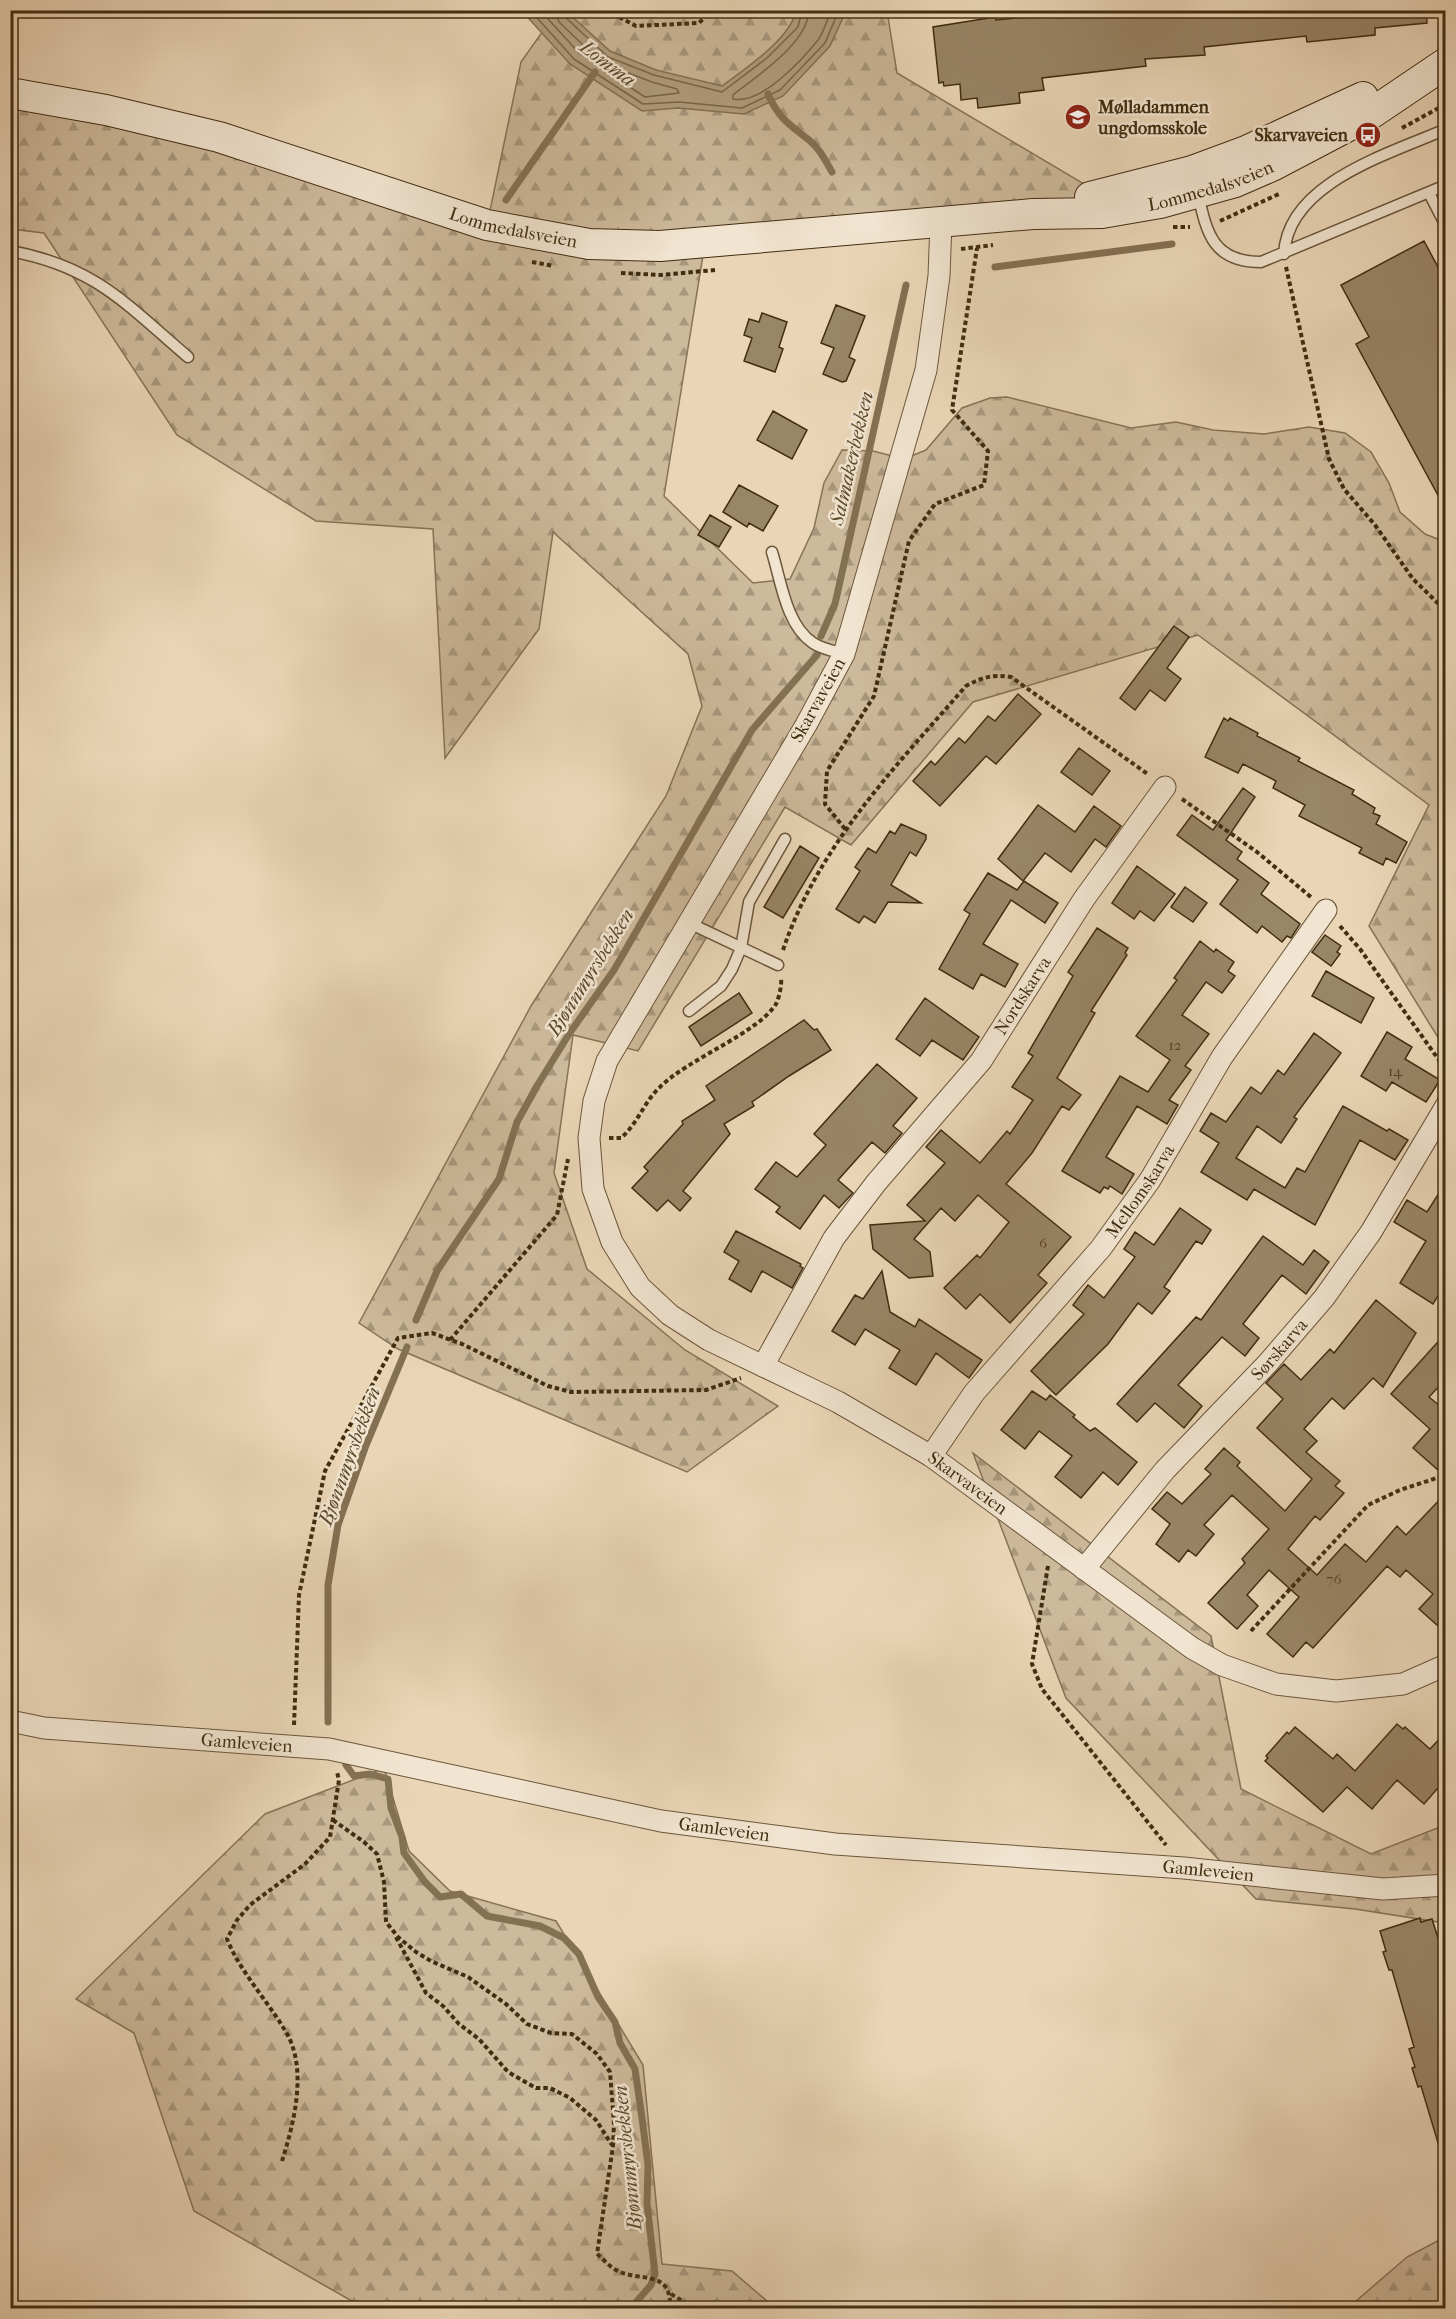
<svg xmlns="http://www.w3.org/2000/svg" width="1456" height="2319" font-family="'IM FELL French Canon',serif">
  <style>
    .forest { fill: url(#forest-firs); stroke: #877356; stroke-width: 1.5 }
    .water { fill: #b19d7f; stroke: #847053; stroke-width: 1.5 }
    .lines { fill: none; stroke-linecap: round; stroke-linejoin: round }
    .shore { stroke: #796548; stroke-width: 1.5 }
    .stream { stroke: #847053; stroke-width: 7 }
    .building { fill: #998567; stroke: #412d11; stroke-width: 1.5 }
    .lane-casing { stroke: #6b573a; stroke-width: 13 }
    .street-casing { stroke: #6b573a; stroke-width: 23 }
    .secondary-casing { stroke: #412d11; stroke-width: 32 }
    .path { stroke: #412d11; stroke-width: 4; stroke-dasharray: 4.5 3; stroke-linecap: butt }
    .lane { stroke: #f1e4d0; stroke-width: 10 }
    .street { stroke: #f1e4d0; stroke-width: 21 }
    .secondary { stroke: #f1e4d0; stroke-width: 30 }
    .labels { text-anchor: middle; stroke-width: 5; stroke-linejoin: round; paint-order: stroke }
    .number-label { font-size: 15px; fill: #574326 }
    .poi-label { font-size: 18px; font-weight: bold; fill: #412d11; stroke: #f1e4d0; text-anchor: start }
    .street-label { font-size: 18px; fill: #412d11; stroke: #f1e4d0 }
    .water-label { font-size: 20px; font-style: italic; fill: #5d492c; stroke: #f1e4d0 }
  </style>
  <defs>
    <pattern id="forest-firs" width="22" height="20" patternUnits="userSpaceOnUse" patternTransform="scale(1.5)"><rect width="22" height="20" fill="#cdb99b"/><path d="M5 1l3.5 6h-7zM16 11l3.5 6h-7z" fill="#a8977d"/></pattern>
  </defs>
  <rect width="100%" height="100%" fill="#ead6b7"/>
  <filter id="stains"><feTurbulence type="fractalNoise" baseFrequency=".00333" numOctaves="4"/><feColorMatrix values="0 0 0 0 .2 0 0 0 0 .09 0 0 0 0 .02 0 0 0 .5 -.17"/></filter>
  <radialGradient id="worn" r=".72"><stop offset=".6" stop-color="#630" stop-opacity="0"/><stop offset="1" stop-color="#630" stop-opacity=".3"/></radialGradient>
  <path class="forest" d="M 557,11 L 887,11 L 897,73 L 1101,194 L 949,222 L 705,243 L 664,496 L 753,583 L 790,579 L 814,528 L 824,483 L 842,450 L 873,451 L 904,459 L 926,450 L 962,408 L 990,398 L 1007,397 L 1131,428 L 1176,422 L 1213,430 L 1264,434 L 1309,427 L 1345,433 L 1371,452 L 1389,483 L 1400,512 L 1425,534 L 1445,542 L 1446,1027 L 1439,1039 L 1369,926 L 1429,805 L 1198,635 L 973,702 L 851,845 L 785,807 L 638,1051 L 573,1035 L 554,1173 L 587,1269 L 685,1350 L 778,1406 L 687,1472 L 398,1349 L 359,1323 L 531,1006 L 666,796 L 702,706 L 688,654 L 553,532 L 539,629 L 445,758 L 433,529 L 316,521 L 177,435 L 44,233 L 11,229 L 10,95 L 487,225 L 521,62 Z
    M 973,1453 L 1211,1636 L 1241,1789 L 1371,1854 L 1445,1825 L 1445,1923 L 1355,1909 L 1256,1899 L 1066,1698 Z
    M 384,1768 L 409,1851 L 450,1891 L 556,1921 L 643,2065 L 662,2264 L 732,2271 L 775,2308 L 364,2308 L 194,2211 L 134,2033 L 76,1999 L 265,1814 Z
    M 1445,2237 L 1445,2308 L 1348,2308 L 1407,2257 Z"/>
  <path class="water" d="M 522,11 L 566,11 L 610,51 L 656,70 L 722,86 C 746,68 790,39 796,11 L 846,11 L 830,46 L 783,96 L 744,114 L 678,108 L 642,111 L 570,64 Z"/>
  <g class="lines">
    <path class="shore" d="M 530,10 L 574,59 L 643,104 L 679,102 L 742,108 L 780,90 L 825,43 L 839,10
      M 540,10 L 579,53 L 600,65 L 600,61 L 559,22 L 555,10
      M 563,10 L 565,17 L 608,57 L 654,75 L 722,92 L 767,58 L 798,27 L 802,10
      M 809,10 C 808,43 758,75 733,95 L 733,99 C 761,105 802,60 818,40 C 824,32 827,20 831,10
      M 605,64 L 652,82 L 677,89 L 679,93 L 645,97 L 602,69 L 602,65 Z"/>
    <path class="stream" d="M 768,94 C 779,119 789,124 809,140 C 820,149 825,160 832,172
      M 506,200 L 595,72
      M 995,267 L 1172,244
      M 821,636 L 835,604 L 906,285
      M 416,1320 L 437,1271 L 499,1179 L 517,1122 L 537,1086 L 569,1034 L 614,970 L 752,730 L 817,655
      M 328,1722 L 328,1585 L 338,1525 L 365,1448 L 407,1347
      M 346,1765 L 354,1776 L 370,1774 L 388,1779 L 391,1808 L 402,1837 L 404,1853 L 425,1882 L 440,1897 L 461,1894 L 487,1916 L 540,1926 L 564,1938 L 579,1954 L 598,1997 L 615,2022 L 620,2043 L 635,2069 L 642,2118 L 648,2165 L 647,2204 L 655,2274 L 651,2285 L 631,2308"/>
  </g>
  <path class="building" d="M 1125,10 L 1426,10 L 1427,23 L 1375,28 L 1375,35 L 1307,42 L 1306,36 L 1204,47 L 1205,55 L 1145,59 L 1146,66 L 1042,78 L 1044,90 L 1019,93 L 1020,103 L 978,108 L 977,98 L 961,100 L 960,84 L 944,86 L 943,82 L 939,83 L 933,27 L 995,17 L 996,20 L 1057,14 L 1058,18 Z
    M 1424,241 L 1446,282 L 1446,510 L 1356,344 L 1369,337 L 1341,285 Z
    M 836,305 L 865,316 L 849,357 L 855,360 L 846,381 L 842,382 L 823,374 L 834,348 L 821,343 Z
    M 762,313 L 787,322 L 779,347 L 783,349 L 775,372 L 744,361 L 752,338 L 744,335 L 749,319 L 759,322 Z
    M 773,411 L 807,430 L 792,459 L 757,440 Z
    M 739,485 L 778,506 L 763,531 L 749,523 L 747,527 L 723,512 Z
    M 710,515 L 731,527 L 719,547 L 698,535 Z
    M 1174,626 L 1189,637 L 1167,668 L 1181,679 L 1165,701 L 1150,690 L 1135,710 L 1120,698 Z
    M 1018,694 L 1041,714 L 996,764 L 986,756 L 940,806 L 913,781 L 931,761 L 935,765 L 959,738 L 965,743 L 988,716 L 995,721 Z
    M 1224,718 L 1228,721 L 1230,718 L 1258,733 L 1257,736 L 1300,758 L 1298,761 L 1354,790 L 1352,794 L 1375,808 L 1373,813 L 1380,816 L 1376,824 L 1407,842 L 1396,863 L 1386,858 L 1383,865 L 1359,853 L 1362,848 L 1299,816 L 1305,805 L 1273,788 L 1276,781 L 1243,764 L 1238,773 L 1205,757 Z
    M 1079,748 L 1110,771 L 1092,795 L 1061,772 Z
    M 1243,788 L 1255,797 L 1226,840 L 1242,852 L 1237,859 L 1269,883 L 1261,894 L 1300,924 L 1291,938 L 1287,936 L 1282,942 L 1262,926 L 1257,933 L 1220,904 L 1238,880 L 1177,835 L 1192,815 L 1213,830 Z
    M 1038,805 L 1075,832 L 1094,806 L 1121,826 L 1106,847 L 1095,839 L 1071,872 L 1045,853 L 1023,881 L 998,859 Z
    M 901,824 L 926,835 L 926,839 L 916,856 L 910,852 L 891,885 L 921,903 L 888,902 L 875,923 L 864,916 L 859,923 L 836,909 L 860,871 L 855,867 L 868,848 L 876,853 L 890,831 L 895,834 Z
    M 800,846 L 819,858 L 783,918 L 764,907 Z
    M 1137,866 L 1175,894 L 1154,921 L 1140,911 L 1134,919 L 1112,903 Z
    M 988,873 L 1017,890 L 1024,881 L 1058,903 L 1045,923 L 1011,900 L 983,944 L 1018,964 L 1005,987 L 981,974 L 973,989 L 939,969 L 970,914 L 964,910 Z
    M 1185,887 L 1207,903 L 1193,922 L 1171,907 Z
    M 1097,928 L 1128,948 L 1125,953 L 1127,955 L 1091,1011 L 1095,1013 L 1057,1078 L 1081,1095 L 1069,1110 L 1062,1106 L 1032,1153 L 1006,1184 L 1071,1237 L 1038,1275 L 1047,1283 L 1010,1323 L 980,1294 L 966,1309 L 944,1288 L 977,1255 L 980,1258 L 1009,1222 L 978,1195 L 955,1221 L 941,1208 L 914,1239 L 930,1252 L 933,1276 L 909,1278 L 873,1249 L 870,1225 L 925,1221 L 907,1205 L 945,1163 L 926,1147 L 941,1130 L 980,1163 L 1007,1131 L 1010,1134 L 1033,1100 L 1012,1087 L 1033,1056 L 1028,1053 L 1073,976 L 1068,972 Z
    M 1325,935 L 1341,946 L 1337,952 L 1340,954 L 1331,966 L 1312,952 Z
    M 1200,941 L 1214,952 L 1216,949 L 1234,962 L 1228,971 L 1235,976 L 1222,993 L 1206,982 L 1182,1015 L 1209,1034 L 1185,1066 L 1191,1070 L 1169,1100 L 1178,1105 L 1167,1124 L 1137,1106 L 1106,1157 L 1134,1174 L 1122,1194 L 1110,1186 L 1108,1189 L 1104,1187 L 1100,1193 L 1062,1171 L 1120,1076 L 1148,1092 L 1170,1060 L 1136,1036 L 1177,980 L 1174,978 Z
    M 1326,971 L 1374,998 L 1361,1023 L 1312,996 Z
    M 739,993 L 752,1013 L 701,1046 L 689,1027 Z
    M 925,998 L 979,1037 L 963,1060 L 932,1040 L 920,1056 L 896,1039 Z
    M 804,1020 L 814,1030 L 817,1029 L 831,1050 L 789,1076 L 752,1102 L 754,1106 L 724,1124 L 730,1134 L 683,1191 L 691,1198 L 680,1211 L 668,1200 L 657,1211 L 632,1188 L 648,1171 L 644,1167 L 683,1124 L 682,1121 L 715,1100 L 706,1086 Z
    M 1387,1032 L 1412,1047 L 1405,1059 L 1440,1080 L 1426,1102 L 1392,1082 L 1386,1091 L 1361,1076 Z
    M 1314,1033 L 1341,1053 L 1294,1117 L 1297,1119 L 1281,1143 L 1257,1126 L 1236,1158 L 1285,1188 L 1297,1168 L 1305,1172 L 1343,1106 L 1387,1131 L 1389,1129 L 1408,1140 L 1395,1160 L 1360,1140 L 1315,1225 L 1254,1189 L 1247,1200 L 1201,1172 L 1219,1143 L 1200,1131 L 1211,1113 L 1226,1122 L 1251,1087 L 1261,1094 L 1278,1070 L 1284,1075 Z
    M 877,1064 L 917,1098 L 893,1126 L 902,1133 L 885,1153 L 872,1142 L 838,1180 L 853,1193 L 850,1196 L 839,1208 L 824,1195 L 800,1229 L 776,1212 L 780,1207 L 755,1189 L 776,1162 L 797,1177 L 826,1145 L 814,1134 Z
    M 1446,1182 L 1446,1283 L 1433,1304 L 1400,1283 L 1426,1241 L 1394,1222 L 1407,1200 L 1427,1212 Z
    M 1180,1208 L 1211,1230 L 1202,1244 L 1196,1241 L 1164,1287 L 1170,1291 L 1152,1314 L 1138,1303 L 1108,1344 L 1056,1395 L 1031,1371 L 1084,1314 L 1073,1305 L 1088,1285 L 1104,1298 L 1135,1257 L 1124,1249 L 1135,1232 L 1154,1245 Z
    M 736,1231 L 801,1264 L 800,1266 L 803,1268 L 792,1288 L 762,1271 L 751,1292 L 729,1279 L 739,1261 L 724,1252 Z
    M 1263,1236 L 1303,1265 L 1314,1250 L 1329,1262 L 1306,1294 L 1282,1275 L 1243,1324 L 1259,1338 L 1245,1356 L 1222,1337 L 1178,1385 L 1202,1406 L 1184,1428 L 1155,1403 L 1137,1422 L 1117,1404 L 1196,1317 L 1201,1320 Z
    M 882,1271 L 890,1312 L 915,1327 L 919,1319 L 982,1360 L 969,1378 L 936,1353 L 916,1385 L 889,1368 L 900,1350 L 865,1329 L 855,1345 L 832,1331 L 855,1295 L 863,1299 Z
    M 1376,1300 L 1416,1333 L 1383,1387 L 1373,1378 L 1344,1409 L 1332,1398 L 1304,1429 L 1317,1441 L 1306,1452 L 1340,1481 L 1335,1486 L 1344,1493 L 1320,1520 L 1315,1516 L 1288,1549 L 1317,1575 L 1345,1544 L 1366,1562 L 1397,1526 L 1406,1535 L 1446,1493 L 1446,1633 L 1419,1609 L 1433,1594 L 1406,1570 L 1400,1577 L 1387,1566 L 1313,1648 L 1306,1642 L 1293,1657 L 1267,1634 L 1299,1597 L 1269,1570 L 1247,1595 L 1258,1606 L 1237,1629 L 1208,1603 L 1245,1563 L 1242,1559 L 1269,1529 L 1232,1495 L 1204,1525 L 1214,1534 L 1196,1556 L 1188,1550 L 1179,1562 L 1156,1544 L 1170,1524 L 1152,1509 L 1167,1492 L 1182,1504 L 1211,1474 L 1205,1469 L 1224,1448 L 1240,1462 L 1237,1466 L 1285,1511 L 1312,1479 L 1257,1428 L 1283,1399 L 1266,1383 L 1284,1364 L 1301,1380 L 1330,1349 L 1334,1353 Z
    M 1446,1333 L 1446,1379 L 1429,1397 L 1446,1411 L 1446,1477 L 1413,1448 L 1430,1429 L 1391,1394 Z
    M 1032,1391 L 1046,1400 L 1050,1395 L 1075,1415 L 1073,1417 L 1090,1431 L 1095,1428 L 1137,1462 L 1118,1485 L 1103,1472 L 1081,1498 L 1055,1477 L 1072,1456 L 1039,1431 L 1025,1449 L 1001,1430 Z
    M 1397,1724 L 1403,1729 L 1405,1727 L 1430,1749 L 1446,1732 L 1446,1796 L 1437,1789 L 1424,1804 L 1397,1780 L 1372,1809 L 1347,1787 L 1323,1812 L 1265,1761 L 1268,1758 L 1266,1756 L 1287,1732 L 1289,1734 L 1295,1727 L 1333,1759 L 1337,1754 L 1355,1771 Z
    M 1420,1918 L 1421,1922 L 1432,1919 L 1438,1938 L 1446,1936 L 1446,2152 L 1441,2153 L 1421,2086 L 1418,2087 L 1412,2068 L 1415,2067 L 1409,2049 L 1414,2047 L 1392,1970 L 1389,1970 L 1383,1952 L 1386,1951 L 1380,1931 Z"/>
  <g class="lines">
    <g class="lane-casing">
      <path id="lane" d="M 1429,193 L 1446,226
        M 1198,194 C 1207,235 1214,262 1261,262 L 1446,185
        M 10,251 C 94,266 126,304 188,357
        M 1284,254 C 1288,182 1390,154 1446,129
        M 772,552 C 781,581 786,625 813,643 C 822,649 834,651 844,654
        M 687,922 L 778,965
        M 689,1011 L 721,986 L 732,969 L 741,948 L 749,902 L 785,839"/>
    </g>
    <g class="street-casing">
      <g id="street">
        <path id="s1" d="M 941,222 L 939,276 L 926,370 L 844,654 L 806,725 L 607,1061 L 594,1101 L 589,1138 L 593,1189 L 612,1242 L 640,1287 L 670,1315 L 709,1340 L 838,1402 L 931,1456 L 1192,1648 L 1222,1665 L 1276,1684 L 1336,1691 L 1403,1684 L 1446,1665"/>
        <path id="s2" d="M 763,1366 L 834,1238 L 876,1183 L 981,1061 L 1084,899 L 1165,787"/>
        <path id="s3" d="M 931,1456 L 974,1393 L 1101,1248 L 1150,1180 L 1222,1057 L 1326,910"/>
        <path id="s4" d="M 1084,1569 L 1165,1470 L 1268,1363 L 1324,1298 L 1371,1232 L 1446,1106"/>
        <path id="s5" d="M 10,1721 L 44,1728 L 329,1749 L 661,1821 L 835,1844 L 1184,1868 L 1383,1889 L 1446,1885"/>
      </g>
    </g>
    <g class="secondary-casing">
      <g id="secondary">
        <path id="s6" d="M 10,93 L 106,110 L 219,137 L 487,225 L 589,244 L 660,246 L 1033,214 L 1102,213 L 1160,203 L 1235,182 L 1272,166 L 1369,115 L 1446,63"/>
        <path d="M 1090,197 L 1192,171 L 1246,151 L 1363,97"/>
      </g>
    </g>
    <path class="path" d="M 606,10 L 636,26 L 699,23 L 712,10
      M 1438,10 L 1446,24
      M 1402,128 L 1446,104
      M 1220,221 L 1279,194
      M 1173,227 L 1190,227
      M 961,249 L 993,245
      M 532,262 L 554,266
      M 1286,267 L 1329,459 L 1344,489 L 1375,525 L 1413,579 L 1446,611
      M 621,273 L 661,275 L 715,270
      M 1182,799 L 1257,852 L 1312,898
      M 845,829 L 825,804 L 827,771 L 874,696 L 909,541 L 935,504 L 984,485 L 988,451 L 952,410 L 977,248
      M 1340,926 L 1360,949 L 1446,1070
      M 783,950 C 818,846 895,767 966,686 C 983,677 993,674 1011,677 L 1149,775
      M 609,1138 L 621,1138 C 638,1123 644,1102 660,1087 C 688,1059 758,1033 776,1004 C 779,998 782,985 781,978
      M 450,1340 L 557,1215 L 568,1159
      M 1048,1566 L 1032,1664 L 1042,1689 L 1166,1845
      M 1251,1631 L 1368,1505 L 1400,1490 L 1446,1475
      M 294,1725 L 299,1595 L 325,1471 L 398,1338 L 432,1333 L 462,1344 L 548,1386 L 571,1392 L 706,1390 L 741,1378
      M 333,1820 L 364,1842 L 377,1854 L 384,1882 L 386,1922 L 398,1937 L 416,1952 L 431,1961 L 468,1977 L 506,2004 L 527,2024 L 551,2033 L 572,2034 L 597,2054 L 610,2072 L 614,2123 L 613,2146 L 597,2254 C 603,2259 609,2266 616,2270 C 639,2283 672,2268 670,2308
      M 396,1937 L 426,1993 L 443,2006 L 459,2024 L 479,2039 L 508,2072 L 536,2088 L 550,2088 L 570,2098 L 596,2120 L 612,2145
      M 282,2161 C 294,2123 308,2069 286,2032 C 267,2000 241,1973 227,1939 L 237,1920 L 250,1905 L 305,1864 L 330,1837 L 339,1780 L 337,1772
      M 671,2294 L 694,2308"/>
    <use href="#lane" class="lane"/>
    <use href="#street" class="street"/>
    <use href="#secondary" class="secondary"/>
  </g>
  <defs>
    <g id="school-disc" transform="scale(1.35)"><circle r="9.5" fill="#8f2418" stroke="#f1e4d0"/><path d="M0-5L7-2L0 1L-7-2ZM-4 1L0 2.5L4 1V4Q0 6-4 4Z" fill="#fff"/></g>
    <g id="bus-disc" transform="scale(1.35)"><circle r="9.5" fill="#8f2418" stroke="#f1e4d0"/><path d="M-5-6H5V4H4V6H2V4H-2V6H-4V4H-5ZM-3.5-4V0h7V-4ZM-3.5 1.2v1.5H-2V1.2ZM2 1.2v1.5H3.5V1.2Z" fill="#fff"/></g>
  </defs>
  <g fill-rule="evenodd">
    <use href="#school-disc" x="1078" y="117"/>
    <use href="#bus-disc" x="1368" y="135"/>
  </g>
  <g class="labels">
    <g class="number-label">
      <text x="1175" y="1050">12</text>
      <text x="1395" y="1076">14</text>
      <text x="1043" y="1248">6</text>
      <text x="1334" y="1584">76</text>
    </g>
    <g class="poi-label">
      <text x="1098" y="113">Mølladammen<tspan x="1098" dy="21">ungdomsskole</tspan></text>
      <text x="1348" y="141" text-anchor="end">Skarvaveien</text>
    </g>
    <g class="street-label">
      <text dy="6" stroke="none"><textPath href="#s6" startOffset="1226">Lommedalsveien</textPath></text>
      <text dy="6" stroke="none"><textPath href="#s6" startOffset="522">Lommedalsveien</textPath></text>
      <text transform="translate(818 700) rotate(-61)" y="6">Skarvaveien</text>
      <text dy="6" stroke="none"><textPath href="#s2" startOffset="454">Nordskarva</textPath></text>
      <text dy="6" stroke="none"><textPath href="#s3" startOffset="338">Mellomskarva</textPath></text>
      <text dy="6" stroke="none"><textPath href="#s4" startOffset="294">Sørskarva</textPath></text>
      <text dy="6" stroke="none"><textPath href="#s1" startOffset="1539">Skarvaveien</textPath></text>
      <text dy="6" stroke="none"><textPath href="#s5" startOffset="238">Gamleveien</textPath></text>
      <text dy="6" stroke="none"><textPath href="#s5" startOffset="724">Gamleveien</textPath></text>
      <text dy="6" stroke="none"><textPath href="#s5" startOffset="1210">Gamleveien</textPath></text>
    </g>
    <g class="water-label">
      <text transform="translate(608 63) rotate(37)" y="7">Lomma</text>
      <text transform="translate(851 458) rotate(-77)" y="7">Salmakerbekken</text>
      <text transform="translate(590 972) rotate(-58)" y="7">Bjønnmyrsbekken</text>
      <text transform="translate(349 1456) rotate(-70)" y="7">Bjønnmyrsbekken</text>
      <text transform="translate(627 2158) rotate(-96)" y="7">Bjønnmyrsbekken</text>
    </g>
  </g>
  <rect width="1456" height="2319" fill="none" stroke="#ead6b7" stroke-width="36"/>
  <rect x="12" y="12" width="1432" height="2295" fill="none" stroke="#412d11" stroke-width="3"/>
  <rect x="18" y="18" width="1420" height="2283" fill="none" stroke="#412d11" stroke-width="1.5"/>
  <rect width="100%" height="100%" filter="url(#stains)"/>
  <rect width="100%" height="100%" fill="url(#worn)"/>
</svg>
